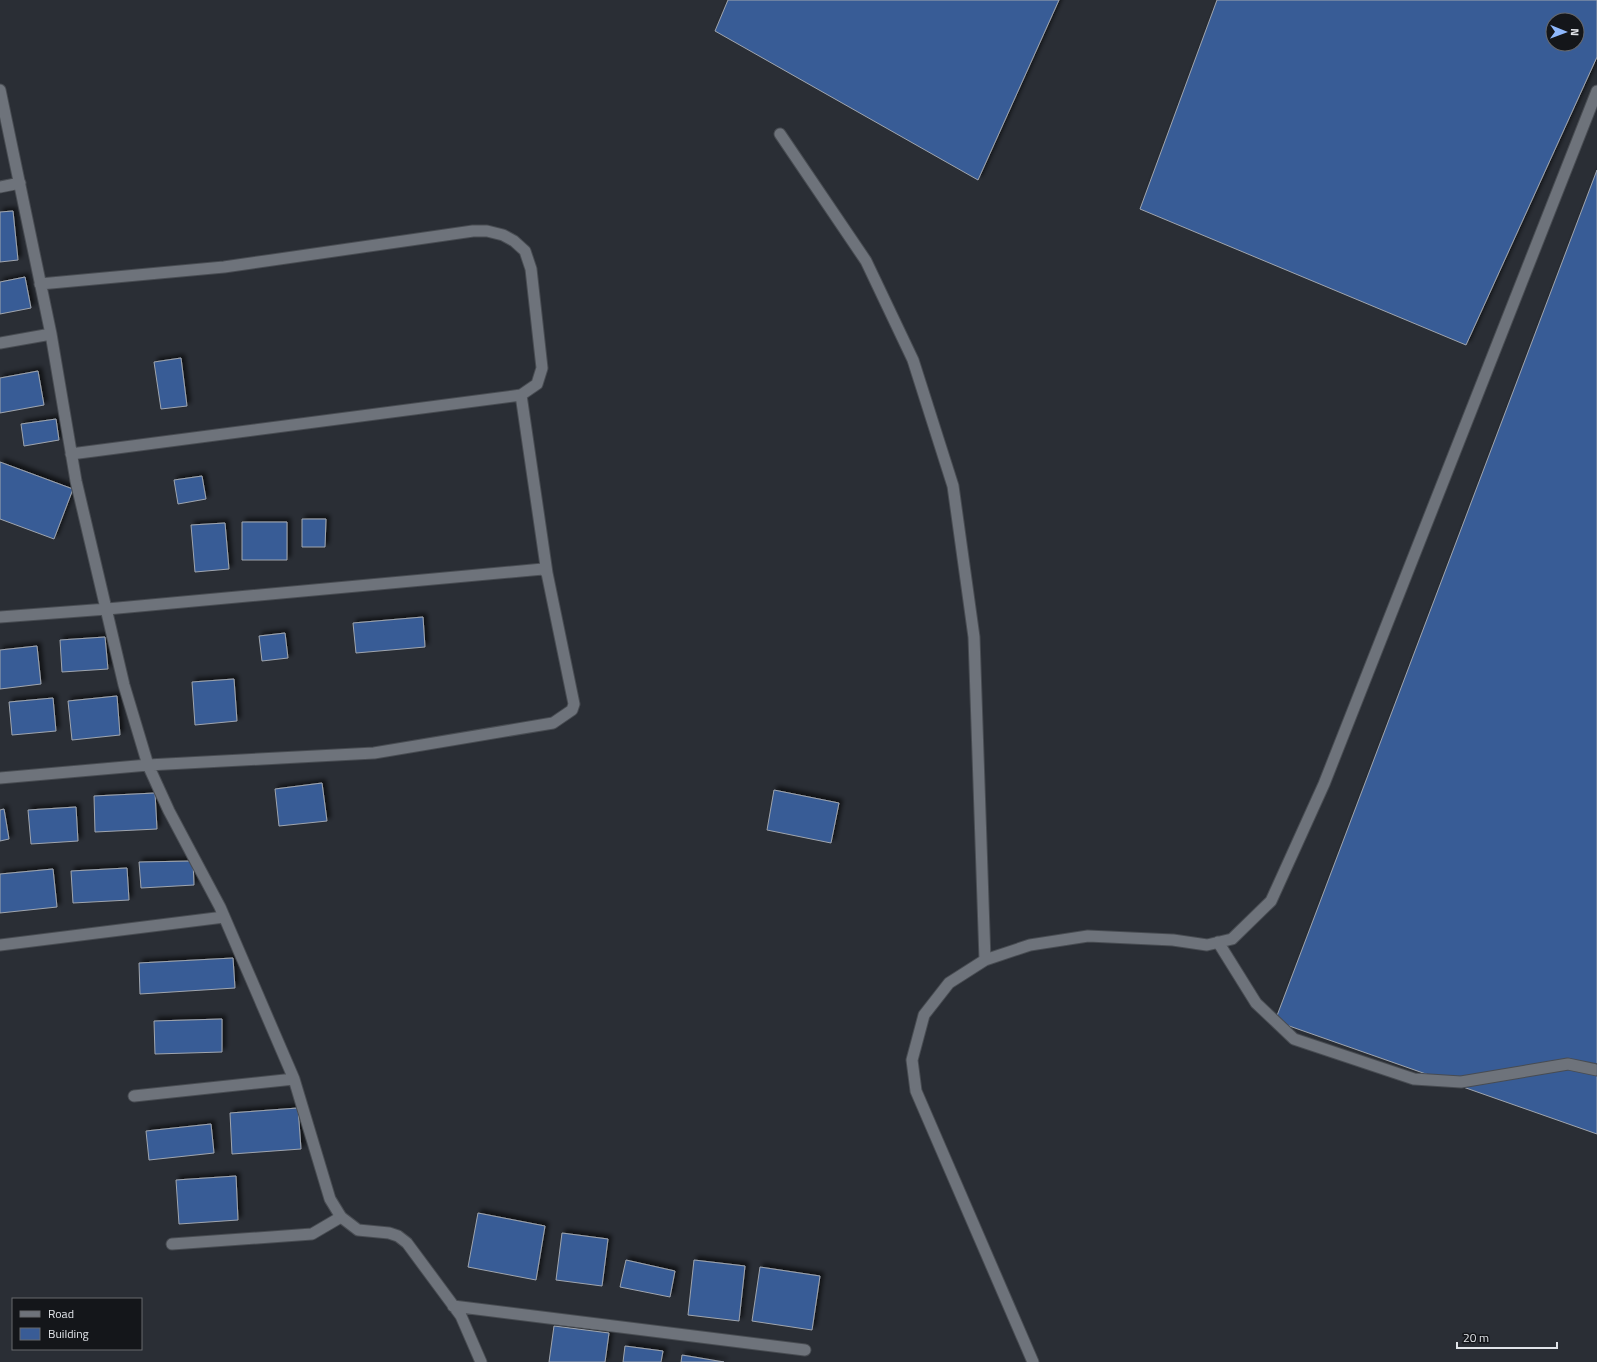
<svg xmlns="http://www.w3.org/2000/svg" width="1597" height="1362" font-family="'Titillium Web',sans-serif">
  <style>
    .building { fill: #395c96; stroke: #9fa5ae; fill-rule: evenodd; filter: url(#shadow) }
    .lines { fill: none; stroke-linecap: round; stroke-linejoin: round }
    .service-casing { stroke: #484c52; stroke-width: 13 }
    .minor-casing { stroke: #484c52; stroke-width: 13 }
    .service { stroke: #6e737b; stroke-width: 11 }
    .minor { stroke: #6e737b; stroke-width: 11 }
  </style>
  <defs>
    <filter id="shadow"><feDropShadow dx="3.5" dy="-3.5" stdDeviation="2" flood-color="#0009"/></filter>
  </defs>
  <rect width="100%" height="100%" fill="#2a2e35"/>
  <path class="building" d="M 728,0 L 1059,0 L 978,180 L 715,31 Z
    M 1217,0 L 1597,0 L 1597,57 L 1466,345 L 1140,209 ZM 1553,20 L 1577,20 L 1577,44 L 1553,44 Z
    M 1597,170 L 1597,1134 L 1275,1021 Z
    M 13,211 L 18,260 L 0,262 L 0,212 Z
    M 25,277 L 31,308 L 0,314 L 0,282 Z
    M 181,358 L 187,406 L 161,409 L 154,362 Z
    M 38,371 L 44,405 L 0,413 L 0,378 Z
    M 56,419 L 59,440 L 24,446 L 21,424 Z
    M 0,462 L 73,489 L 54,539 L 0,519 Z
    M 202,476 L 206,499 L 178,504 L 174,480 Z
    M 302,519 L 326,519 L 325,547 L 302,547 Z
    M 242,522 L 287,522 L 287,560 L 242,560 Z
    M 225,523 L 229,569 L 195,572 L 191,525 Z
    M 423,617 L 425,647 L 356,653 L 353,623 Z
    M 285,633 L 288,658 L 262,661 L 259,636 Z
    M 105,637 L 108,669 L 62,672 L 60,640 Z
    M 37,646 L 41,684 L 0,689 L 0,650 Z
    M 234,679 L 237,721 L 195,725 L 192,682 Z
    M 117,696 L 120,735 L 72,740 L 68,701 Z
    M 53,698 L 56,731 L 12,735 L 9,702 Z
    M 322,783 L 327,821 L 279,826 L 275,789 Z
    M 774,790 L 839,803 L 831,843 L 767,830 Z
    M 155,793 L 157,829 L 95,832 L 94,796 Z
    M 76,807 L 78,841 L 31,844 L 28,810 Z
    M 4,809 L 9,839 L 0,841 L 0,810 Z
    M 193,861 L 194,885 L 141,888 L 139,862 Z
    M 127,868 L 129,900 L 73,903 L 71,871 Z
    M 53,869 L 57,907 L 0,913 L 0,874 Z
    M 233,958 L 235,988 L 140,994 L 139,963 Z
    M 222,1019 L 222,1052 L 155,1054 L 154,1021 Z
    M 298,1108 L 301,1149 L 232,1154 L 230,1113 Z
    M 211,1124 L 214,1153 L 149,1160 L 146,1131 Z
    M 236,1176 L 238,1220 L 179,1224 L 176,1180 Z
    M 478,1213 L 545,1226 L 536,1280 L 468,1267 Z
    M 562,1233 L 608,1239 L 602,1286 L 556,1280 Z
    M 626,1260 L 675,1271 L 670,1297 L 620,1287 Z
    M 694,1260 L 745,1266 L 739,1321 L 688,1315 Z
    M 760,1267 L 820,1276 L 812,1330 L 752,1321 Z
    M 554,1326 L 609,1333 L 605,1362 L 549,1362 Z
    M 625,1346 L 663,1351 L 661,1362 L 623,1362 Z
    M 682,1355 L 724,1362 L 681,1362 Z"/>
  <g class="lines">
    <g class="service-casing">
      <path id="service" d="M 780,134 L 866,261 L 913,360 L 953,486 L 974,637 L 985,960
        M 1218,942 L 1256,1003 L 1294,1039 L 1414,1079 L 1461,1082 L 1568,1064 L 1597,1070
        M 172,1244 L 312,1234 L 341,1217
        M 1033,1362 L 916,1091 L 912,1060 L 924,1015 L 949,983 L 985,960 L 1030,945 L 1088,936 L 1173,940 L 1207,945 L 1232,939 L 1271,901 L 1324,784 L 1597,91"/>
    </g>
    <g class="minor-casing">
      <path id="minor" d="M 0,90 L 51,334 L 76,481 L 124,685 L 148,765 L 169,811 L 220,907 L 294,1079 L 330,1199 L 341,1217 L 358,1230 L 389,1233 L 398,1236 L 407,1243 L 461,1316 L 481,1362
        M 0,187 L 20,183
        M 40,284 L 224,267 L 473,231 L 487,231 L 503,235 L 514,241 L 525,251 L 531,269 L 542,368 L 537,384 L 521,395 L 71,454
        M 0,343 L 51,334
        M 521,395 L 547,573
        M 0,617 L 107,609 L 543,569 L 547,573 L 574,704 L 572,710 L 553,723 L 374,753 L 148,765 L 0,778
        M 0,945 L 224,917
        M 134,1096 L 294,1079
        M 453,1306 L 805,1350"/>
    </g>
    <use href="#service" class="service"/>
    <use href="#minor" class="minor"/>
  </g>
  <rect x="12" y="1298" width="130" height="52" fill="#14161a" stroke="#66686d"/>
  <rect x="20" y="1311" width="20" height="6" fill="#6e737b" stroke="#66686d"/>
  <text x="48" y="1318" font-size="12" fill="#e1e4e9">Road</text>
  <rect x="20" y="1328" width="20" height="12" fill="#395c96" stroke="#66686d"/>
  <text x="48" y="1338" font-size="12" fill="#e1e4e9">Building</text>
  <g transform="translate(1565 32) rotate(91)"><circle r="19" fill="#14161a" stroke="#66686d"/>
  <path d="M0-3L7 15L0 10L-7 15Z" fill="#8eb8fd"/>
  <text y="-6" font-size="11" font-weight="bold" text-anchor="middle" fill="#e1e4e9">N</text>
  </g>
  <path d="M1457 1342v6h100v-6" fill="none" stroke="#e1e4e9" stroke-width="2"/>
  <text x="1463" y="1342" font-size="12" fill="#e1e4e9" stroke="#14161a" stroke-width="3" paint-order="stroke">20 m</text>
</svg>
